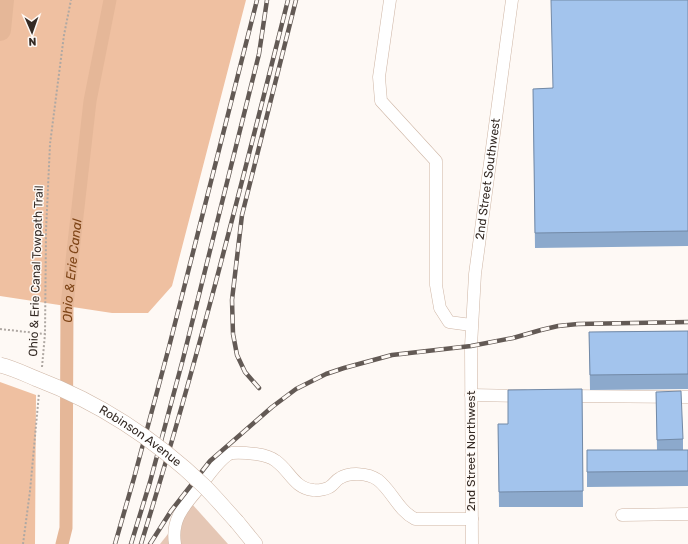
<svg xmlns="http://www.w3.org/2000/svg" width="688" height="544" font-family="Rubik,sans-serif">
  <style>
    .green { fill: #e5c7b5 }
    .forest { fill: #efc0a1 }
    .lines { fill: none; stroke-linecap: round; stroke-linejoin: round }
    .canal { stroke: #e5b798; stroke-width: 13 }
    .river { stroke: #e5b798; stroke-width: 22 }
    .minor-casing { stroke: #ceb5a4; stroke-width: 13 }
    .major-casing { stroke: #ceb5a4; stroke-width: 16 }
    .path { stroke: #afa8a3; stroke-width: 2; stroke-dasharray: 2 2; stroke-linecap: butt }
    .minor { stroke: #fff; stroke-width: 12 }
    .major { stroke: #fff; stroke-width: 15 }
    .rail-casing { stroke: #635a55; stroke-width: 4.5 }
    .rail { stroke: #fef9f5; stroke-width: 3; stroke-dasharray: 9; stroke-linecap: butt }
    .major-bridge-casing { stroke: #ceb5a4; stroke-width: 16; stroke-linecap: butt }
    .major-bridge { stroke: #fff; stroke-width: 15 }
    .wall { fill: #8ca9cc }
    .building { fill: #a3c4ed; stroke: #7289a6 }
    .labels { text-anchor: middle; stroke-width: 3; stroke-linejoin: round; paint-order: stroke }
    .street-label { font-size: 12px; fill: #342a24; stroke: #fef9f5 }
    .water-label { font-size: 13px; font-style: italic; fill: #7e4416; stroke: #fef9f5 }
  </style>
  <rect width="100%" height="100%" fill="#fef9f5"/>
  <path class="green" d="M 192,504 L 228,544 L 160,544 Z"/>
  <path class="forest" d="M 0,0 L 246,0 L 172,286 L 148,313 L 112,313 L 0,296 Z
    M 0,382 L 36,395 L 35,544 L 0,544 Z"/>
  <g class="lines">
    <path class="canal" id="s1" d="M 62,544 L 66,528 L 67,305 L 90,101 L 110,0"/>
    <path class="river" d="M 0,30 L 3,0"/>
    <g class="minor-casing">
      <g id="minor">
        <path d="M 390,0 L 379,77 L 381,101 L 436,161 L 436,285 L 440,308 L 449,322 L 471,325"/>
        <path d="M 471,395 L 525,396"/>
        <path d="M 567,396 L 688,397"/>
        <path d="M 622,515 L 688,514"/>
        <path d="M 175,544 C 171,519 184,506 199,488 C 206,479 221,456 232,453 C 240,452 248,453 256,454 C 263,455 271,457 276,461 C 290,471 294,488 313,490 C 318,491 328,489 331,486 C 334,484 336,480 340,478 C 350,472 368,473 378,480 C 392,491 398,510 415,519 L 472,519"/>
        <path id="s2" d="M 472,544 L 471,346 L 475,274 L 512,0"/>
      </g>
    </g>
    <g class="major-casing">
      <path id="major" d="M 237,522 L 255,544"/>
    </g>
    <path class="path" d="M 0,329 L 45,334
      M 42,367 L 45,334 L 46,231 L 50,144 L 64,35 L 71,0
      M 23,544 L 30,491 L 39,393"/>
    <use href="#minor" class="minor"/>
    <use href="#major" class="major"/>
    <g class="rail-casing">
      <path id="rail" d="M 259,388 L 245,372 L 237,355 L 233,334 L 232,300 L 242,215 L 296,0
        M 115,544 L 134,478 L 169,347 L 257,0
        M 131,544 L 150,482 L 183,359 L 259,54 L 267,0
        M 141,544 C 197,364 242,182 288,0
        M 150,544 L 171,511 L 210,461 L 272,407 L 296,389 L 326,374 L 344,368 L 392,355 L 471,346 L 513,338 L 541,330 L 558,326 L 578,324 L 688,322"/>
    </g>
    <use href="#rail" class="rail"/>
    <g class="major-bridge-casing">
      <g id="major-bridge">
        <path id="s3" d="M 0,365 C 13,368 25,374 37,379 C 100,403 156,440 204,486 C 216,498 226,510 237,522"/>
      </g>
    </g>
    <use href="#major-bridge" class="major-bridge"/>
  </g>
  <path class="wall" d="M 688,0 L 688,246 L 535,248 L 533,89 L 552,88 Z
    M 688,331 L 688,389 L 590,390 L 589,332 Z
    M 582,389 L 583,507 L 499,507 L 498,424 L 508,424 Z
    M 656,392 L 683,439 L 683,450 L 688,450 L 688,486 L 587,487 L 587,450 L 657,450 Z"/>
  <path class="building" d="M 551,0 L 688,0 L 688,231 L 535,233 L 533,89 L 553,88 Z
    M 688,331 L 688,374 L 590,375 L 589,332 Z
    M 582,389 L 583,491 L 499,492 L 498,424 L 508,424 L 508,390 Z
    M 681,391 L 683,439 L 657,440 L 656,392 Z
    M 587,450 L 688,450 L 688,471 L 587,472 Z"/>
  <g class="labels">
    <g class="street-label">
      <text dy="4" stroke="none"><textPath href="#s2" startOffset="366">2nd Street Southwest</textPath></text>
      <text transform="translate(36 271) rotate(-88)" y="4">Ohio &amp; Erie Canal Towpath Trail</text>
      <text dy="4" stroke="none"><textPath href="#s3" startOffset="158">Robinson Avenue</textPath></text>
      <text transform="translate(471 451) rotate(-90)" y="4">2nd Street Northwest</text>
    </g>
    <g class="water-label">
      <text dy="5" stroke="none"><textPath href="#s1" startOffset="274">Ohio &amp; Erie Canal</textPath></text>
    </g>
  </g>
  <g transform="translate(32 32) rotate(178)" stroke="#fef9f5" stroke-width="3" paint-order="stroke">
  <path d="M0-3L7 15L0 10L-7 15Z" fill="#342a24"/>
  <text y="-6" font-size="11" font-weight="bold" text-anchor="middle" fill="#342a24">N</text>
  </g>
</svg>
